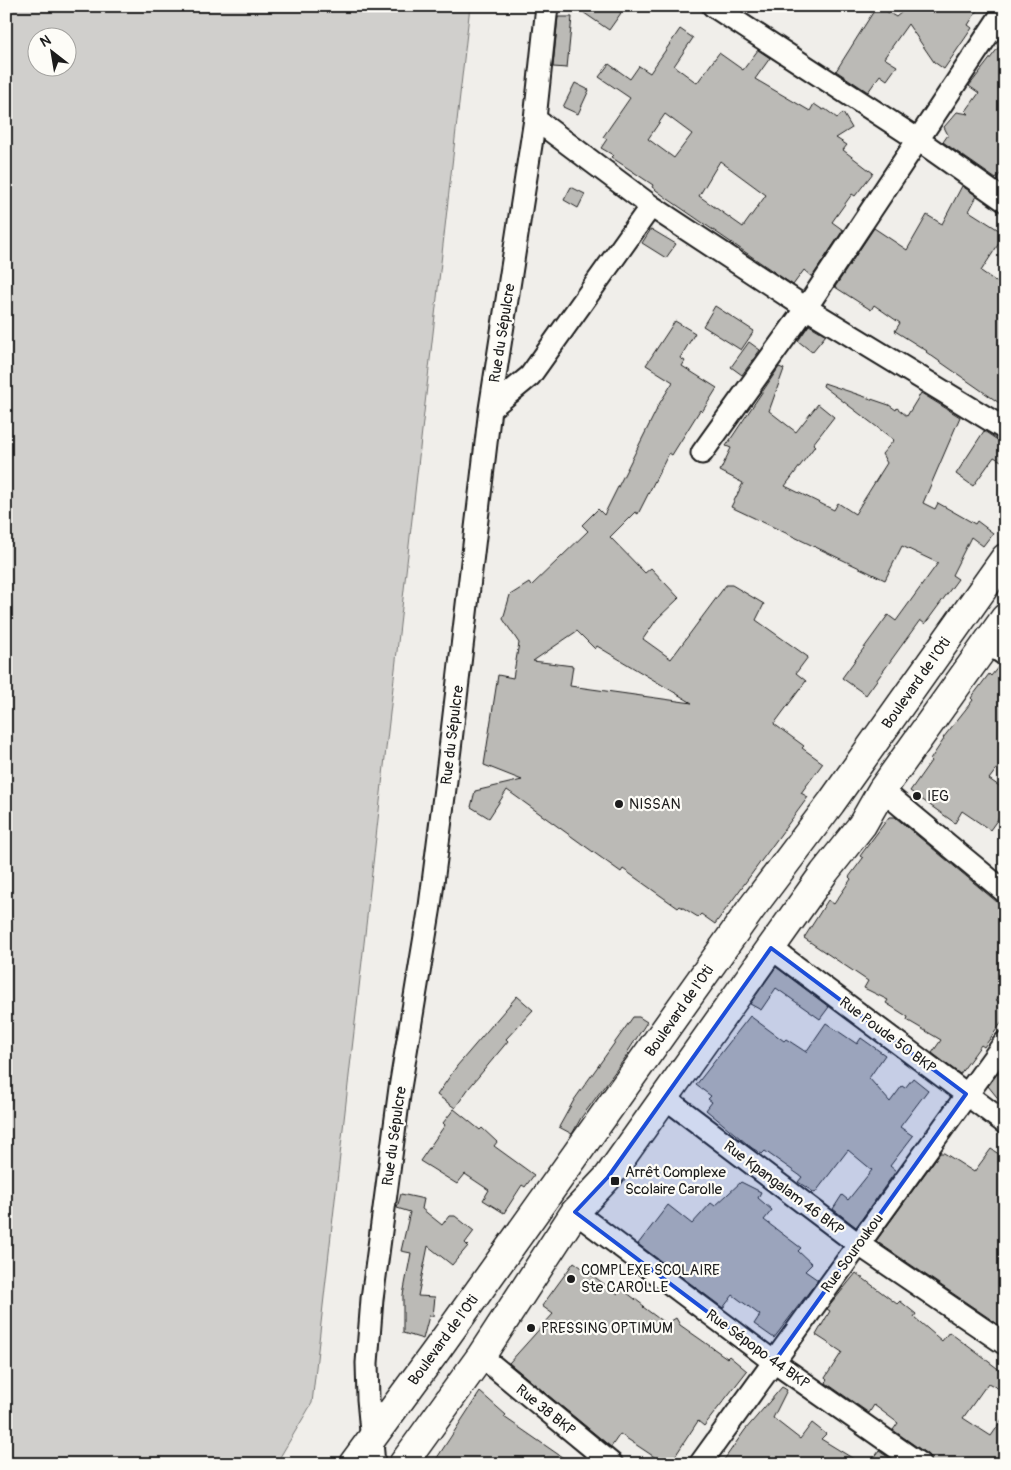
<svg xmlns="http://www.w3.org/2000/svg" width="1011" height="1470" font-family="Pangolin,sans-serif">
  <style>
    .green { fill: #d0cfcc; stroke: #767674; fill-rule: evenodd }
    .building { fill: #bbbab6; stroke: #1c1c1c; fill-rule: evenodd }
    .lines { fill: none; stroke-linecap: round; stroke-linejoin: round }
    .street-casing { stroke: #1c1c1c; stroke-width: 25 }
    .secondary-casing { stroke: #1c1c1c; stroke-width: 31 }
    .street { stroke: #fdfcf7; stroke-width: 21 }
    .secondary { stroke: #fdfcf7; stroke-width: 28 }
    .marked { fill: #1d4ed8; fill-opacity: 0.2; stroke: #1d4ed8; stroke-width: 4; stroke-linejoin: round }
    .poi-dot { fill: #1c1c1c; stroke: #fdfcf7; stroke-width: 2 }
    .labels { text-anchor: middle; stroke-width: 4.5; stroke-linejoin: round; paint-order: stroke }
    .street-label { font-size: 15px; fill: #1c1c1c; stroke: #fdfcf7 }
    .poi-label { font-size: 15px; fill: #1c1c1c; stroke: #fdfcf7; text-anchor: start }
  </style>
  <rect width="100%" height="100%" fill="#f0eeea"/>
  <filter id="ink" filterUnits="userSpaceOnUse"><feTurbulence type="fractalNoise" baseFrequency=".02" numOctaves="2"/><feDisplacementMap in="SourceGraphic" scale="10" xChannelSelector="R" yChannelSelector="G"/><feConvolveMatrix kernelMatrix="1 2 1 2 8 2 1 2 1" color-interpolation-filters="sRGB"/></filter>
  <g filter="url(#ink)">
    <path class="green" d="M 6,6 L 470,6 L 312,1403 L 276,1464 L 6,1464 ZM 38,38 L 68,38 L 68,68 L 38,68 Z"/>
    <path class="building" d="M 574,6 L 611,6 L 621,13 L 609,30 Z
      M 877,6 L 896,17 L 909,6 L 980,6 L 968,25 L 972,28 L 944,69 L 934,62 L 908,24 L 884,58 L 897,66 L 887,80 L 880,75 L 868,92 L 836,71 Z
      M 558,17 L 572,17 L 567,68 L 553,67 Z
      M 680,29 L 693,38 L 674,66 L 697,83 L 719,53 L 743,70 L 758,50 L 770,58 L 755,79 L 810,111 L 814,104 L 823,110 L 825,109 L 837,118 L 843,113 L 852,128 L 836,138 L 847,145 L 843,150 L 873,173 L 855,196 L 852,194 L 832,222 L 843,230 L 812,277 L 804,270 L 793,285 L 668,199 L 652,187 L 653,185 L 611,157 L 613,155 L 601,148 L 607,139 L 603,137 L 630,98 L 599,77 L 609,64 L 630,79 L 639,66 L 650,73 ZM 665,114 L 692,134 L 674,158 L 648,139 ZM 720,161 L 766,195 L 743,227 L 699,196 Z
      M 1005,39 L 1005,168 L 996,179 L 943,142 L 948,135 L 944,127 L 957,112 L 969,114 L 966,111 L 979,93 L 969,86 Z
      M 575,83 L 589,90 L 578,114 L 563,107 Z
      M 962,186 L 977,196 L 969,211 L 1005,234 L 981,271 L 1005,288 L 1005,407 L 926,352 L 927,351 L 895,331 L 900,323 L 874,305 L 871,310 L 835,287 L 874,228 L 907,250 L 927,215 L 942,224 Z
      M 571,187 L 585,194 L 578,208 L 564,200 Z
      M 651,229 L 676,244 L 666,258 L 642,243 Z
      M 715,306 L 754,331 L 741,350 L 703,326 Z
      M 675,321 L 695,333 L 680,358 L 685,361 L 682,366 L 717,388 L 702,412 L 700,410 L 672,455 L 669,453 L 638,514 L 635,512 L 610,537 L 645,573 L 651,568 L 679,598 L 657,619 L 643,639 L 671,659 L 726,585 L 732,585 L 764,604 L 756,620 L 808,657 L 796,673 L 806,681 L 774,724 L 804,746 L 802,748 L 823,763 L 801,793 L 808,797 L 715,924 L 701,914 L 698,917 L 680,906 L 678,908 L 623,869 L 621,872 L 507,790 L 489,818 L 471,807 L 475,791 L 522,780 L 484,765 L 498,675 L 513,678 L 519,643 L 503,619 L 510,595 L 529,583 L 531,586 L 588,531 L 582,525 L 598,509 L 604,515 L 657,409 L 656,409 L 673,382 L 646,365 ZM 577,631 L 595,649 L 597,646 L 692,703 L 570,686 L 573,666 L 533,661 Z
      M 809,325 L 826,335 L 812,352 L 798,341 Z
      M 749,342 L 760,350 L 742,375 L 731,367 Z
      M 779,367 L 784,369 L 769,411 L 796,432 L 818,404 L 834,417 L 813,444 L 815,446 L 785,486 L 834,510 L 838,503 L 855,514 L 887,463 L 882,454 L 894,440 L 823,386 L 824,383 L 889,405 L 896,410 L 897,408 L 907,416 L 921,393 L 960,417 L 923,503 L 935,509 L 938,503 L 975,524 L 977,521 L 993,533 L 983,546 L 971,537 L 952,575 L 958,579 L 925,624 L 920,620 L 866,695 L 842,678 L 888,615 L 896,621 L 938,563 L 902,546 L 885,580 L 731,507 L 743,483 L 720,471 L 731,448 L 726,446 Z
      M 984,431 L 1005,445 L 1005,463 L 994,457 L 973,486 L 956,474 Z
      M 999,666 L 1005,667 L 1005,758 L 989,779 L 1005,790 L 1005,809 L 990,830 L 962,811 L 955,823 L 910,791 L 931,761 L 930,760 L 944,739 L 943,738 L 973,700 L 971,698 L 989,674 L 991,676 Z
      M 889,817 L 895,817 L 997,902 L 1005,904 L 1005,990 L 996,1000 L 1005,1006 L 1005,1018 L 984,1047 L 981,1045 L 960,1074 L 932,1053 L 941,1040 L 907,1020 L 908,1017 L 886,1003 L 888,1000 L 864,988 L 868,981 L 804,938 L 828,900 L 834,904 L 851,879 L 849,877 L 863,858 L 860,856 Z
      M 776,967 L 829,1007 L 820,1019 L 776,988 L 761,1010 L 750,1004 Z
      M 517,996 L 533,1010 L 506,1039 L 508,1041 L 469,1088 L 455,1108 L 437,1095 L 457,1066 Z
      M 750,1016 L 784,1041 L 786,1039 L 806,1052 L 826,1023 L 857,1044 L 861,1038 L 885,1055 L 869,1078 L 890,1102 L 902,1086 L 905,1088 L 913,1078 L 928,1090 L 900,1127 L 913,1136 L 890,1166 L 896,1171 L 856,1227 L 833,1209 L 842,1195 L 848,1200 L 872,1170 L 848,1150 L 815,1193 L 798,1182 L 802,1177 L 765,1151 L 762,1154 L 752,1148 L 706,1110 L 712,1102 L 708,1099 L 711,1096 L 696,1085 Z
      M 633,1017 L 639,1017 L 647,1022 L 627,1053 L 628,1054 L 581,1118 L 572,1134 L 559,1127 L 574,1100 Z
      M 1005,1064 L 1005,1107 L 988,1086 Z
      M 454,1109 L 480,1130 L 482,1128 L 497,1142 L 494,1146 L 534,1175 L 525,1187 L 522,1185 L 504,1213 L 483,1200 L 489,1190 L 465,1174 L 457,1184 L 420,1161 L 445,1125 L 443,1123 Z
      M 991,1149 L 1005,1158 L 1005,1329 L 876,1241 L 940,1153 L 944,1153 L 974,1172 Z
      M 741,1182 L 761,1192 L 758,1198 L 772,1210 L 764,1220 L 801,1248 L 798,1251 L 812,1264 L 805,1271 L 818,1280 L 774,1338 L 754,1324 L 760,1315 L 733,1295 L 723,1308 L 638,1244 L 668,1205 L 692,1224 L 711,1203 L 715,1206 Z
      M 401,1194 L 424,1199 L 422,1209 L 442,1225 L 449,1216 L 455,1216 L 474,1231 L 465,1243 L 468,1246 L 452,1265 L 428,1246 L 418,1296 L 435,1297 L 433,1316 L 429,1316 L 423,1339 L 403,1333 L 403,1295 L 411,1253 L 401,1251 L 410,1212 L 397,1208 Z
      M 574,1262 L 618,1294 L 622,1289 L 644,1306 L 643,1307 L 666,1324 L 676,1318 L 680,1325 L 727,1358 L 729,1356 L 747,1371 L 704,1426 L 698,1421 L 670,1464 L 665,1464 L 620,1434 L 611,1447 L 509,1363 L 553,1314 L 542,1306 Z
      M 856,1273 L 897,1304 L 900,1301 L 916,1314 L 914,1317 L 942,1341 L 949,1332 L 1005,1374 L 1005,1392 L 988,1383 L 963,1418 L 991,1436 L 1005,1416 L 1005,1464 L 932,1464 L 931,1458 L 927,1454 L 893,1430 L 898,1423 L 874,1405 L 869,1413 L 826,1383 L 827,1380 L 825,1378 L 842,1352 L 816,1335 L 830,1311 L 827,1309 Z
      M 782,1387 L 787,1390 L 773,1418 L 800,1439 L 812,1423 L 826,1434 L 821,1439 L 862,1464 L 721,1464 L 745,1430 Z
      M 480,1392 L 506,1415 L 504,1417 L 572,1464 L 433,1464 Z
      M 879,1451 L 898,1464 L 870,1464 Z"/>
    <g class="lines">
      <g class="street-casing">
        <path id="street" d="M 713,6 L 917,139 L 1005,201
          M 535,119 L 651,206 L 806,308 L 1005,429
          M 490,409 L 530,376 L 651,206
          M 702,453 L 806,308 L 1005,9
          M 988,643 L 1005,655
          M 882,790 L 1005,892
          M 771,948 L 1005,1123
          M 664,1097 L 858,1244 L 1005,1344
          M 575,1212 L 774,1362 L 920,1464
          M 481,1356 L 612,1464
          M 374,1464 L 368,1399 L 367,1363 L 372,1299 L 400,1088 L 430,906 L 450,749 L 490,409 L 535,119 L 547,6
          M 700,1464 L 1005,1042"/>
      </g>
      <g class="secondary-casing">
        <path id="secondary" d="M 353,1464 L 436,1351 L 751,909 L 831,803 L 1005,558
          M 403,1464 L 481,1356 L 575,1212 L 608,1177 L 824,873 L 862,825 L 882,790 L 1005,618"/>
      </g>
      <use href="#street" class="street"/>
      <use href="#secondary" class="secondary"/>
    </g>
  </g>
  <path class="marked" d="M 771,948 L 966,1094 L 774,1362 L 575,1212 L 608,1177 Z"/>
  <g class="poi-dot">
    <circle cx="917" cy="796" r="5"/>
    <circle cx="619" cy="804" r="5"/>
    <rect x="610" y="1176" width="10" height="10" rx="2.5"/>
    <circle cx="571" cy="1279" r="5"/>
    <circle cx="531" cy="1328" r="5"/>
  </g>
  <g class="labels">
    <g class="street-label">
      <text transform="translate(502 333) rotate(-81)" y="5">Rue du Sépulcre</text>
      <text transform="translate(916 683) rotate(-55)" y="5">Boulevard de l'Oti</text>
      <text transform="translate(452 735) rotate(-83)" y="5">Rue du Sépulcre</text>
      <text transform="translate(679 1011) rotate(-55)" y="5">Boulevard de l'Oti</text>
      <text transform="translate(888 1035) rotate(37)" y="5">Rue Poude 50 BKP</text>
      <text transform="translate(394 1136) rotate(-82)" y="5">Rue du Sépulcre</text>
      <text transform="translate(784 1188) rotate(37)" y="5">Rue Kpangalam 46 BKP</text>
      <text transform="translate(852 1253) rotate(-54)" y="5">Rue Souroukou</text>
      <text transform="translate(443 1340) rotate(-54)" y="5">Boulevard de l'Oti</text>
      <text transform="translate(758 1349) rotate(36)" y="5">Rue Sépopo 44 BKP</text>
      <text transform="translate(546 1410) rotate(39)" y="5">Rue 38 BKP</text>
    </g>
    <g class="poi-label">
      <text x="927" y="801">IEG</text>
      <text x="629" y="809">NISSAN</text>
      <text x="625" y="1177">Arrêt Complexe<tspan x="625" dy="17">Scolaire Carolle</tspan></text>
      <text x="581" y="1275">COMPLEXE SCOLAIRE<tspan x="581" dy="17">Ste CAROLLE</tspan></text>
      <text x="541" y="1333">PRESSING OPTIMUM</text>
    </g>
  </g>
  <rect width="1011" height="1470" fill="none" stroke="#fdfcf7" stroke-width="25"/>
  <rect x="12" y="12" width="986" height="1445" fill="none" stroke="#1c1c1c" stroke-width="2" filter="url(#ink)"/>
  <g transform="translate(52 52) rotate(329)"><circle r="24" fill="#fdfcf7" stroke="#a3a29f"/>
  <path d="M0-4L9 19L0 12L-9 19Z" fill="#1c1c1c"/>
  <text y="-8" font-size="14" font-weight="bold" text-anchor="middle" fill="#1c1c1c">N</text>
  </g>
</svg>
